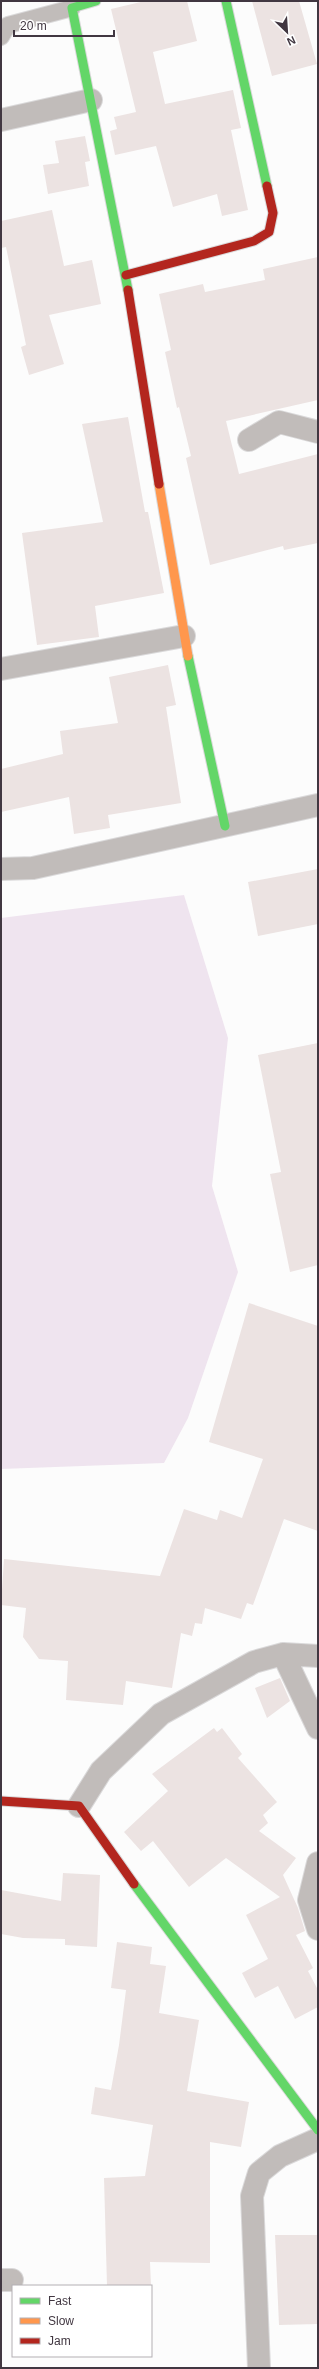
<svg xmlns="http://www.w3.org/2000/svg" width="319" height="2369" font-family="Helvetica,sans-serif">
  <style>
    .green { fill: #efe4ef }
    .building { fill: #ece3e2 }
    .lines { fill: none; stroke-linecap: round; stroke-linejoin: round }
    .lane-casing { stroke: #dad9da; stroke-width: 18 }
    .street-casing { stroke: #dad9da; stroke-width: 24 }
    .fast-casing { stroke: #dad9da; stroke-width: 11 }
    .slow-casing { stroke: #dad9da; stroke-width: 11 }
    .jam-casing { stroke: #dad9da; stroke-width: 11 }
    .lane { stroke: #c1bcba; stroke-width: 16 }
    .street { stroke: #c1bcba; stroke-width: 22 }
    .fast { stroke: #63d668; stroke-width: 9 }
    .slow { stroke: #ff974d; stroke-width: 9 }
    .jam { stroke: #b3261e; stroke-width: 9 }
  </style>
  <rect width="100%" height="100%" fill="#fcfcfc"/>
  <path class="green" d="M 184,895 L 228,1038 L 212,1186 L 238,1272 L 188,1418 L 164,1463 L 1,1469 L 1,918 Z"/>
  <path class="building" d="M 145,1 L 187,1 L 197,41 L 153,52 L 165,104 L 233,90 L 241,128 L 231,130 L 248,210 L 222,216 L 217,194 L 173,207 L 156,146 L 115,155 L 110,131 L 117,129 L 114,117 L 136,112 L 111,9 Z
    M 252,1 L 299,1 L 317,64 L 272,76 Z
    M 85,136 L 90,161 L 85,162 L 89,186 L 48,194 L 43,165 L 59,163 L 55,141 Z
    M 52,210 L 64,266 L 92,260 L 101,304 L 49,315 L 64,364 L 29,375 L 21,347 L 26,345 L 6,247 L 1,248 L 1,221 Z
    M 318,257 L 318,400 L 226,421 L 239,474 L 318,454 L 318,543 L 284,550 L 283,546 L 210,565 L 186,458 L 191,456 L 179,407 L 177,408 L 165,352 L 171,350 L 159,294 L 203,284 L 205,292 L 265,280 L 263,269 Z
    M 128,417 L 145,512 L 148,512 L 164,593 L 95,606 L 99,637 L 37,645 L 22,533 L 103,522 L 82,424 Z
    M 168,665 L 176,705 L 166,707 L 181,803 L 108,815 L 110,828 L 74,834 L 69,797 L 1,812 L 1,769 L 63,754 L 60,731 L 118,723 L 109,677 Z
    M 318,869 L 318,924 L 258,936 L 248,882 Z
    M 318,1043 L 318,1265 L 290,1272 L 270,1174 L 281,1172 L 258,1055 Z
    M 249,1303 L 318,1326 L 318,1531 L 284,1519 L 253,1605 L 247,1603 L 241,1619 L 205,1608 L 202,1624 L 195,1623 L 192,1636 L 181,1633 L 172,1688 L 126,1681 L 123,1705 L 66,1700 L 68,1661 L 39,1659 L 23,1637 L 26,1608 L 1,1605 L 4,1559 L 160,1576 L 184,1509 L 217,1520 L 220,1510 L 242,1518 L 263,1459 L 209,1442 Z
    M 280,1678 L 290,1701 L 267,1718 L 255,1688 Z
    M 214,1728 L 217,1732 L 222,1728 L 242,1754 L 238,1758 L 277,1802 L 263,1815 L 268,1823 L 259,1831 L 296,1858 L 283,1875 L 298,1908 L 305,1931 L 296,1935 L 313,1968 L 308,1971 L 318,1990 L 318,2007 L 295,2019 L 278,1986 L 255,1998 L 242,1973 L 268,1959 L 246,1915 L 280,1897 L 226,1858 L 189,1887 L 153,1841 L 141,1851 L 124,1832 L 168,1791 L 152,1774 Z
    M 63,1873 L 100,1875 L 97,1947 L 65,1945 L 65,1939 L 23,1938 L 1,1934 L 1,1890 L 61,1901 Z
    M 117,1942 L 152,1947 L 150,1964 L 166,1966 L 159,2013 L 199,2020 L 187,2091 L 249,2102 L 241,2147 L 210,2142 L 210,2263 L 150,2262 L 151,2286 L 107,2286 L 104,2178 L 145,2176 L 153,2125 L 91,2114 L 95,2087 L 111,2090 L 119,2045 L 126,1990 L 111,1988 Z
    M 275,2235 L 318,2235 L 318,2324 L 279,2325 Z"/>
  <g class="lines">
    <g class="lane-casing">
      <path id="lane" d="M 1,37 L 8,25 L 72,8"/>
    </g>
    <g class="street-casing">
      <path id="street" d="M 1,120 L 91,100
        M 249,440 L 279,422 L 318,432
        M 1,669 L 184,636
        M 1,869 L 33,868 L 318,805
        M 283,1654 L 318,1728
        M 79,1806 L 101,1771 L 161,1714 L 254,1662 L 283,1654 L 318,1656
        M 318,1863 L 309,1900 L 318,1929
        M 1,2280 L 12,2280
        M 259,2368 L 252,2196 L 259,2173 L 280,2156 L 318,2139"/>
    </g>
    <g class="fast-casing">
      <path id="fast" d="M 96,1 L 72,8 L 128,290
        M 226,1 L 267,186
        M 188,656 L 225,826
        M 134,1884 L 318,2130"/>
    </g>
    <g class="slow-casing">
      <path id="slow" d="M 159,484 L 188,656"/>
    </g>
    <g class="jam-casing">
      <path id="jam" d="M 126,275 L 254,241 L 269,232 L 273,213 L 267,186
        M 128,290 L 159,484
        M 1,1801 L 79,1806 L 134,1884"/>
    </g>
    <use href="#lane" class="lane"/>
    <use href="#street" class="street"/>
    <use href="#fast" class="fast"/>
    <use href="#slow" class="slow"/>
    <use href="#jam" class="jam"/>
  </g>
  <rect width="319" height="2369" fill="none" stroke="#413741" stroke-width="4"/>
  <rect x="12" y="2285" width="140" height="72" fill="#ffffff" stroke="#b3afb3"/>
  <rect x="20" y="2298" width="20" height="6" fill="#63d668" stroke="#b3afb3"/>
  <text x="48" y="2305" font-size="12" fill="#413741">Fast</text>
  <rect x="20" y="2318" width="20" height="6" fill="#ff974d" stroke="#b3afb3"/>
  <text x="48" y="2325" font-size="12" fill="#413741">Slow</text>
  <rect x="20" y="2338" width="20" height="6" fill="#b3261e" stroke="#b3afb3"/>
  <text x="48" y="2345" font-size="12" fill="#413741">Jam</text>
  <g transform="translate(287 32) rotate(155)" stroke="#ffffff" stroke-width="3" paint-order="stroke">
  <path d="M0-3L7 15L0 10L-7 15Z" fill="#413741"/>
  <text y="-6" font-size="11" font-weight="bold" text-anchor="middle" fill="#413741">N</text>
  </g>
  <path d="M14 30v6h100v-6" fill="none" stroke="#413741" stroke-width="2"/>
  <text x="20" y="30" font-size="12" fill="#413741" stroke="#ffffff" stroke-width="3" paint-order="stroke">20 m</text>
</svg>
